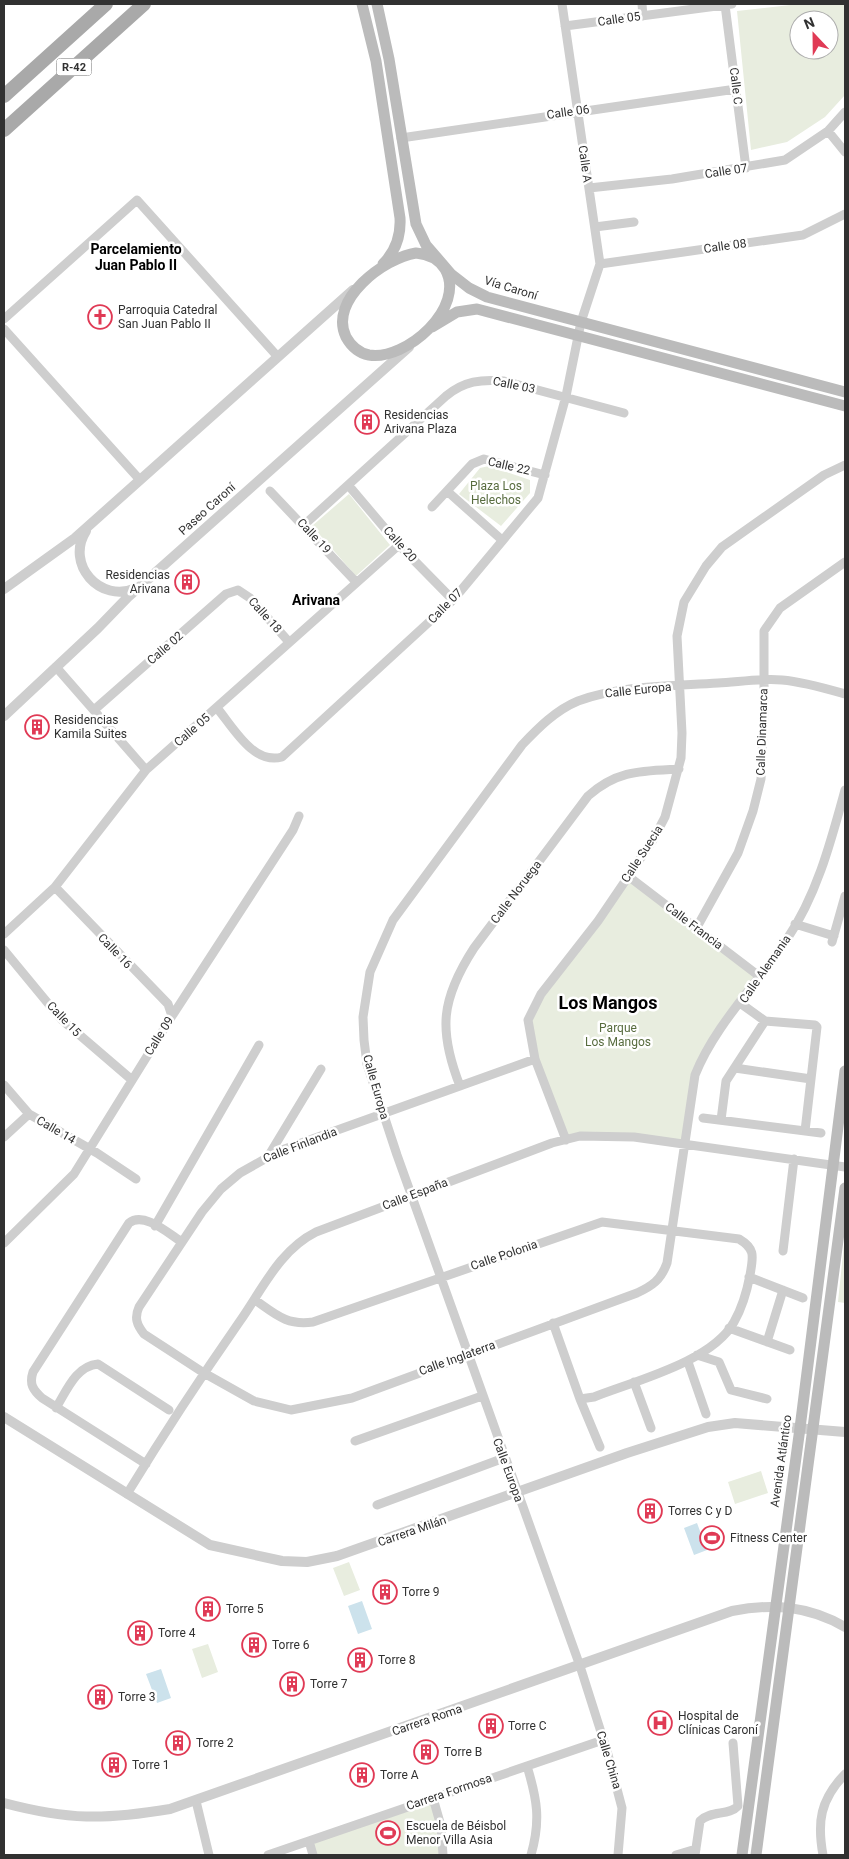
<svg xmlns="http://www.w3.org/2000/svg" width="849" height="1859" font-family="Roboto,sans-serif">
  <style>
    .green { fill: #e8eddf; fill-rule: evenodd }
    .water { fill: #cce2ec }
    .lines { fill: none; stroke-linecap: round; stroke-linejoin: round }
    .minor { stroke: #cecece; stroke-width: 9 }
    .tertiary { stroke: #cecece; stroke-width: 10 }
    .secondary { stroke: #bbb; stroke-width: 11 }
    .primary { stroke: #a9a9a9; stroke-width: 14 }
    .labels { text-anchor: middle; stroke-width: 5; stroke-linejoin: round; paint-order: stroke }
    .shield { fill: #fff; stroke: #6f6f6f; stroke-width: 1 }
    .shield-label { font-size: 11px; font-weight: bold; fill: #313131 }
    .street-label { font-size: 12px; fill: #313131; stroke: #fff }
    .poi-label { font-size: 12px; fill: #313131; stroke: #fff; text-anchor: start }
    .park-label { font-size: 12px; fill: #586c3f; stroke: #fff }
    .neighbourhood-label { font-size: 14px; font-weight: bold; fill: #000; stroke: #fff }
    .district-label { font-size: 18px; font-weight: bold; fill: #000; stroke: #fff }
  </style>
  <rect width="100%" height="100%" fill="#fff"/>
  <path class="green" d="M 799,4 L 845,4 L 845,95 L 825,117 L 787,142 L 751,150 L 737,11 ZM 799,20 L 829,20 L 829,50 L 799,50 Z
    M 489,466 L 530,480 L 530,493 L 501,526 L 459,494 L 480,468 Z
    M 349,494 L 390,545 L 356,576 L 312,526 Z
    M 628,876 L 759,976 L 701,1060 L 686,1144 L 634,1137 L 566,1140 L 528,1032 L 532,1008 Z
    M 845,1234 L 845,1303 L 838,1302 Z
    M 761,1471 L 768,1493 L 735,1504 L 728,1482 Z
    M 349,1562 L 360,1590 L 344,1596 L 333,1568 Z
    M 208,1644 L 218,1672 L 202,1678 L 192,1649 Z
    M 432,1800 L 442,1855 L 315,1855 L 311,1842 Z"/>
  <path class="water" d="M 697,1523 L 707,1550 L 694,1555 L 684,1528 Z
    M 362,1601 L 372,1629 L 358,1634 L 348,1606 Z
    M 161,1669 L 171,1698 L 157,1703 L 146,1674 Z"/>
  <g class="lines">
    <path class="minor" d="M 642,4 L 643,16
      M 725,5 L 746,168
      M 565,26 L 732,4
      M 828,131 L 845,152
      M 401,138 L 736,89
      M 589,188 L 672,179 L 785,160 L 828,131 L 845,112
      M 595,227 L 634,222
      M 600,264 L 803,235 L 845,214
      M 4,319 L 137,200 L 278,357
      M 4,329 L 140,480
      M 349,486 L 399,545 L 453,600
      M 270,491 L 356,582
      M 447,491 L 502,540
      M 432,507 L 472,464 L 484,459 L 545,475
      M 304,525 L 446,396 C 464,381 481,379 504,381 L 624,413
      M 56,667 L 146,770
      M 217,708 C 233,727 253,765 282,757 L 453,600 L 538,498 L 566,396 L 581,322 L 600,264 L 562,4
      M 94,710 L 226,594 L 238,590 L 250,598 L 289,642
      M 628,876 L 759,976
      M 55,887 L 168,1004 L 172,1016
      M 795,924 L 834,936
      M 697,927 L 738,853 L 753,811 L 761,779 L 764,714 L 764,631 L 780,608 L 845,562
      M 4,934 L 55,887 L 146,770 L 399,545
      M 832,942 L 845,896
      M 4,950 L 61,1019 L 132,1080
      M 740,1003 L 765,1021 L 815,1025 L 817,1027 L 805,1131
      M 535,1059 L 279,1151 L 240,1173 L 221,1189 L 202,1212 L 139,1307 C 134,1318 137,1325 144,1334 L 204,1373 L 254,1401 L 291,1410 L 352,1398 L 637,1293 C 652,1286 661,1280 667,1263 L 695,1075 C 715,1025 757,984 787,939 C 817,895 831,841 845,790
      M 735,1068 L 811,1079
      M 4,1085 L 29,1114 L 97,1153 L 136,1179
      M 460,1086 C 438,1030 441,999 474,948 L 588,796 C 617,770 641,771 679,769
      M 703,1118 L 821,1133
      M 721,1120 L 726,1081 L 765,1021
      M 4,1137 L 29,1114
      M 566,1140 L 535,1059 L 528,1020 L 541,994 L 598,921 L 653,840 L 665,817 L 681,758 L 682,733 L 677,636 L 684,602 L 706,566 L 722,547 L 824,475 L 845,465
      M 269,1155 L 321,1069
      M 155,1226 L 259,1045
      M 4,1243 L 74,1174 L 172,1016 L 293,830 L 299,816
      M 783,1251 L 794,1159
      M 749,1277 L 803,1298
      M 255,1300 C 275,1314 287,1326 313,1322 L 602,1222 L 739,1239 C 756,1249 753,1257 750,1275 C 747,1291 742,1308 734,1322 C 712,1362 634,1381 594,1397 L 580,1399 L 553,1323
      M 729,1328 L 790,1350
      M 767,1342 L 783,1290
      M 697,1355 L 719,1362 L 731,1390 L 767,1399
      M 688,1362 L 706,1414
      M 634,1382 L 651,1428
      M 580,1399 L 600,1447
      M 56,1408 C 67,1390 76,1366 98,1364 L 169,1410
      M 355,1441 L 482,1396
      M 146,1464 L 42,1398 C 33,1390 29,1384 33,1372 L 129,1223 C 144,1211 169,1234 182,1242
      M 127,1494 C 163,1435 201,1377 240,1321 C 263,1288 280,1250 316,1232 L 552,1143 L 580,1136 L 634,1137 L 845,1167
      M 377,1505 L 504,1458
      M 527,1766 C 537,1799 541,1820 531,1855
      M 433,1798 L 441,1826 L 443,1855
      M 196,1801 L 209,1855
      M 309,1841 L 313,1855
      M 268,1855 L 603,1740
      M 618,1855 L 622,1808 L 607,1751 L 580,1666 L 397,1155 L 367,1064 L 364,1040 L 363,1017 L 370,972 L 393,920 L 522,745 C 538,728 556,710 578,701 C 622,685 671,686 718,683 C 738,682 761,678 782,680 C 804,682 824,688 845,694
      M 676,1855 L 696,1849
      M 695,1855 L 700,1821 C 711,1810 729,1816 738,1806 L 733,1743
      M 823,1855 C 817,1822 820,1800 845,1774"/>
    <path class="tertiary" d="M 86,531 C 65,564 100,604 136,588
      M 4,589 L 75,538 L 353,290
      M 4,716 L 98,628 L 128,597 L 409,347
      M 4,1417 L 210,1545 L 282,1561 L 307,1562 L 337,1556 L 627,1453 L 708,1427 L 735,1423 L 845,1432
      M 4,1803 C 68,1820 104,1820 170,1809 L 732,1611 C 773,1603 809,1606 845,1627"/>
    <path class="secondary" d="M 362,4 L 376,61 L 400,218 C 401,236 396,251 383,264
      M 377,4 L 389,59 L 416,224 L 426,245 L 451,274 L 469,288 L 487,297 L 845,392
      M 416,253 C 428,254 438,258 445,269 C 467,307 406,361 369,355 C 359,353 351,346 346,337 C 328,300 384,258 416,253 Z
      M 432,327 L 457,312 L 477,309 L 845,406
      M 742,1855 L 800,1428 L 845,1071
      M 756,1855 L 845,1188"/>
    <path class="primary" d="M 4,96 L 106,4
      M 4,130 L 144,4"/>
  </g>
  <defs>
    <g id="church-ring" transform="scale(1.25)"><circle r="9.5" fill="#fff" stroke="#e03a55" stroke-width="1.5"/><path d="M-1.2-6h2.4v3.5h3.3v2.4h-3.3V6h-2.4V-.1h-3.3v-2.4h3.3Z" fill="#e03a55"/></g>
    <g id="building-ring" transform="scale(1.25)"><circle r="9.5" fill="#fff" stroke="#e03a55" stroke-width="1.5"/><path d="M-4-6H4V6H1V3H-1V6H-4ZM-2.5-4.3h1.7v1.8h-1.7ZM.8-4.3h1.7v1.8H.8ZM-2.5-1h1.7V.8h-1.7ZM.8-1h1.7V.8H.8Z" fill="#e03a55"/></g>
    <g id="stadium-ring" transform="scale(1.25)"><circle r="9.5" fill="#fff" stroke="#e03a55" stroke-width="1.5"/><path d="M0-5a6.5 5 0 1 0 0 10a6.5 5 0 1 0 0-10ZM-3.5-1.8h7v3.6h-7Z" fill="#e03a55"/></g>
    <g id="hospital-ring" transform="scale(1.25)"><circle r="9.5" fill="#fff" stroke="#e03a55" stroke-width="1.5"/><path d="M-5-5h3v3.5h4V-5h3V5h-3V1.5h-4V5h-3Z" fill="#e03a55"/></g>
  </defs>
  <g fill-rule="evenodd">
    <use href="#church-ring" x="100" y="317"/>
    <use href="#building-ring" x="367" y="422"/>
    <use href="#building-ring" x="187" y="582"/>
    <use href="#building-ring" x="37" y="727"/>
    <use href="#building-ring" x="650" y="1511"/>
    <use href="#stadium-ring" x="712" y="1538"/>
    <use href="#building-ring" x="385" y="1592"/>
    <use href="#building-ring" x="208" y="1609"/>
    <use href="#building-ring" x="140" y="1633"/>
    <use href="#building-ring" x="254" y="1645"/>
    <use href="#building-ring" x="360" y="1660"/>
    <use href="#building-ring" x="292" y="1684"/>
    <use href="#building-ring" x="100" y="1697"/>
    <use href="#hospital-ring" x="660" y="1723"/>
    <use href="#building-ring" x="491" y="1726"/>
    <use href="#building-ring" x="178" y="1743"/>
    <use href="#building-ring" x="426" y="1752"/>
    <use href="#building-ring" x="114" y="1765"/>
    <use href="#building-ring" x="362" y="1775"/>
    <use href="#stadium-ring" x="388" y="1833"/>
  </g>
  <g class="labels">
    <rect class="shield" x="56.5" y="58.5" width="35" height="17" rx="4"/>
    <g class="shield-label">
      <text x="74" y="71">R-42</text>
    </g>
    <g class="street-label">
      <text transform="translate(619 19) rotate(-8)" y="4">Calle 05</text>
      <text transform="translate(736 86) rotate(83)" y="4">Calle C</text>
      <text transform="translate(568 112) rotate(-8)" y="4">Calle 06</text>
      <text transform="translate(585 164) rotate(82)" y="4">Calle A</text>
      <text transform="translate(726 171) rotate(-9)" y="4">Calle 07</text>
      <text transform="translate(725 246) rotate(-8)" y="4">Calle 08</text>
      <text transform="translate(511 288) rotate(17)" y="4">Vía Caroní</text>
      <text transform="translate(514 385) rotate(11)" y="4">Calle 03</text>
      <text transform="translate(509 466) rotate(13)" y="4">Calle 22</text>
      <text transform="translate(207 509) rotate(-42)" y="4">Paseo Caroní</text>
      <text transform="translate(314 536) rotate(47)" y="4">Calle 19</text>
      <text transform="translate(400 544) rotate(48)" y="4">Calle 20</text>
      <text transform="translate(445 606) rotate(-46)" y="4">Calle 07</text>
      <text transform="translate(265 615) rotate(48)" y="4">Calle 18</text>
      <text transform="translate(165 648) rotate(-41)" y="4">Calle 02</text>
      <text transform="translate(638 690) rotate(-6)" y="4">Calle Europa</text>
      <text transform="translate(192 730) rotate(-41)" y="4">Calle 05</text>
      <text transform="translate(762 732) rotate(-88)" y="4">Calle Dinamarca</text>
      <text transform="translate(642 854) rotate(-57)" y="4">Calle Suecia</text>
      <text transform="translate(516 892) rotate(-53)" y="4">Calle Noruega</text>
      <text transform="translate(694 926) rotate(37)" y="4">Calle Francia</text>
      <text transform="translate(115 951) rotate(46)" y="4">Calle 16</text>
      <text transform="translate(765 969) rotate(-55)" y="4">Calle Alemania</text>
      <text transform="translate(64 1019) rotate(46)" y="4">Calle 15</text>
      <text transform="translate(159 1036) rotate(-58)" y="4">Calle 09</text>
      <text transform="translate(376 1087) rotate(74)" y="4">Calle Europa</text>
      <text transform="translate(56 1130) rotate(30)" y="4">Calle 14</text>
      <text transform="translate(300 1145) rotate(-21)" y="4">Calle Finlandia</text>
      <text transform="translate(415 1194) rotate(-21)" y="4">Calle España</text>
      <text transform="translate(504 1255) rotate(-19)" y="4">Calle Polonia</text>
      <text transform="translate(457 1358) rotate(-20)" y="4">Calle Inglaterra</text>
      <text transform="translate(781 1461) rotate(-82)" y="4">Avenida Atlántico</text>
      <text transform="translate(508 1470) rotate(70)" y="4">Calle Europa</text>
      <text transform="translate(412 1531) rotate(-19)" y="4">Carrera Milán</text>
      <text transform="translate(427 1720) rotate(-19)" y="4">Carrera Roma</text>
      <text transform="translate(609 1760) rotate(73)" y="4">Calle China</text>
      <text transform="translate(449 1792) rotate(-19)" y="4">Carrera Formosa</text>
    </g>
    <g class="poi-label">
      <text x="118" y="314">Parroquia Catedral<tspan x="118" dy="14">San Juan Pablo II</tspan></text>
      <text x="384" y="419">Residencias<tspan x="384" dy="14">Arivana Plaza</tspan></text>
      <text x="170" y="579" text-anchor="end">Residencias<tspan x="170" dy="14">Arivana</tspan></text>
      <text x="54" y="724">Residencias<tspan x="54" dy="14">Kamila Suites</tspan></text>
      <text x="668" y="1515">Torres C y D</text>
      <text x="730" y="1542">Fitness Center</text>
      <text x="402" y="1596">Torre 9</text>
      <text x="226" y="1613">Torre 5</text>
      <text x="158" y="1637">Torre 4</text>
      <text x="272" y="1649">Torre 6</text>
      <text x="378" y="1664">Torre 8</text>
      <text x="310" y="1688">Torre 7</text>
      <text x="118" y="1701">Torre 3</text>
      <text x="678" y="1720">Hospital de<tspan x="678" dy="14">Clínicas Caroní</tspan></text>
      <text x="508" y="1730">Torre C</text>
      <text x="196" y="1747">Torre 2</text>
      <text x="444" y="1756">Torre B</text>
      <text x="132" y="1769">Torre 1</text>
      <text x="380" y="1779">Torre A</text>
      <text x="406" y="1830">Escuela de Béisbol<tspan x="406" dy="14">Menor Villa Asia</tspan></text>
    </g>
    <g class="park-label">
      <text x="496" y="490">Plaza Los<tspan x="496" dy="14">Helechos</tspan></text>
      <text x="618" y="1032">Parque<tspan x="618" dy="14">Los Mangos</tspan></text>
    </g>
    <g class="neighbourhood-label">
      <text x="136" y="254">Parcelamiento<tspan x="136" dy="16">Juan Pablo II</tspan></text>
      <text x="316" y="605">Arivana</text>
    </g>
    <g class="district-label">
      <text x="608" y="1009">Los Mangos</text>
    </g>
  </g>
  <rect width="849" height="1859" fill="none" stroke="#313131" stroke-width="10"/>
  <g transform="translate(814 35) rotate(338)"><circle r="24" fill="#ffffff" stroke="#adadad"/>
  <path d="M0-4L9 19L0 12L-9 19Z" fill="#e03a55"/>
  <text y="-8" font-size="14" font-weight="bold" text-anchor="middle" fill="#313131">N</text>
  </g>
</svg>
